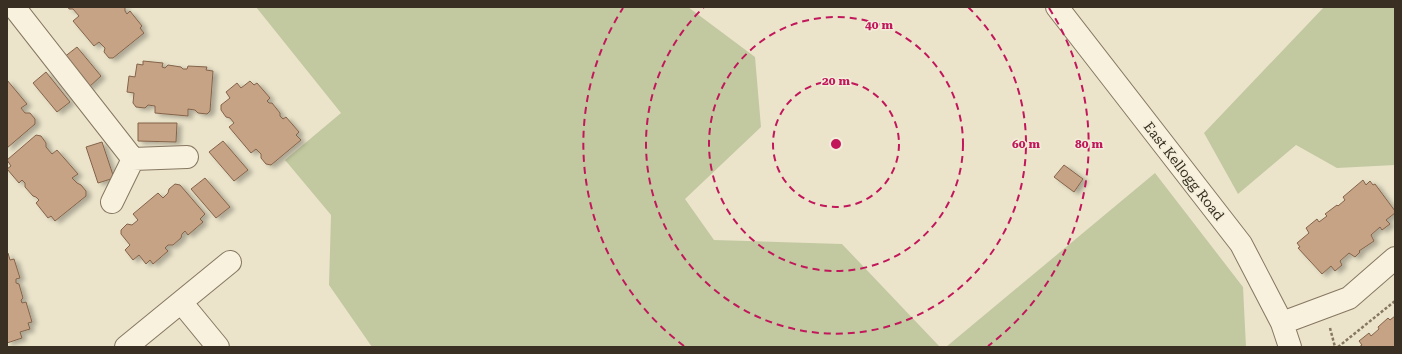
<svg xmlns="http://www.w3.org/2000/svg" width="1402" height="354" font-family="'Roboto Serif',serif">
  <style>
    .green { fill: #c2c9a0 }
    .building { fill: #c6a385; stroke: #846349; filter: url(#shadow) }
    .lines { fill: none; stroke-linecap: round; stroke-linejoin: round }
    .minor-casing { stroke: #877761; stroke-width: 24 }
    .path { stroke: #877761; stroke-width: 2.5; stroke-dasharray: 3 2; stroke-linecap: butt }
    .minor { stroke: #f7f1de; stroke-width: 22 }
    .ring { fill: none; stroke: #c2185b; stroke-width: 2; stroke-dasharray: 7 5 }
    .labels { text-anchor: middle; stroke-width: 3; stroke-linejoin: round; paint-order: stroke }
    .street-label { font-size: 14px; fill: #392f23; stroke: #f3eeda }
    .centre { fill: #c2185b; stroke: #f3eeda; stroke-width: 2 }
    .ring-label { font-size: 12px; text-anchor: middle; font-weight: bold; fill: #c2185b; stroke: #f3eeda; stroke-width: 3; stroke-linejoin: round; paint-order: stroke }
  </style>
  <defs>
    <filter id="shadow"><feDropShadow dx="4.5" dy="2.5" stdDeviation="2" flood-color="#0004"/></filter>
  </defs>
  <rect width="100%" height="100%" fill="#ebe4cb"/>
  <path class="green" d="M 256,7 L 688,7 L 755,57 L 761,127 L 685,199 L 714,240 L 842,244 L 940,347 L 372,347 L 329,285 L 331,215 L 285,160 L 341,113 Z
    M 1324,7 L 1395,7 L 1395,165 L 1337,168 L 1296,145 L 1238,194 L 1204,133 Z
    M 1155,173 L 1243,287 L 1246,347 L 946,347 Z"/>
  <path class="building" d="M 68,7 L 125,7 L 125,11 L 127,14 L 130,11 L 142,26 L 140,28 L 144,33 L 113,58 L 109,58 L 104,52 L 105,48 L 99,42 L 94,46 L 73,21 L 79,16 L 73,9 L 69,9 Z
    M 77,47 L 101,76 L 88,88 L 63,58 Z
    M 143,61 L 163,63 L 162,67 L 165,68 L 168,65 L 181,67 L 183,69 L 187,69 L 188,66 L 207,67 L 206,70 L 213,71 L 210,111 L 207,114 L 198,113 L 195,110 L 188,109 L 188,116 L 155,113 L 155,106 L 148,105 L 145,108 L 136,107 L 133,103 L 134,93 L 127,92 L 129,76 L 135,77 L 137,64 L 143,65 Z
    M 46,72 L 70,102 L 57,112 L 33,83 Z
    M 7,80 L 27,104 L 21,108 L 25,113 L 30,113 L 35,119 L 35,124 L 7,148 Z
    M 250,81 L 254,85 L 257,83 L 270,98 L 267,101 L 269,103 L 272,103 L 280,113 L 280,116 L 283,119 L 286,117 L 299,132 L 296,135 L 301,140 L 271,165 L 266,164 L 261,158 L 261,154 L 256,149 L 251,153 L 229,127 L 234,123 L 230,118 L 226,117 L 221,110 L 221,105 L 230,98 L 226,92 L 237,83 L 241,88 Z
    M 138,123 L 177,123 L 176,142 L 138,141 Z
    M 36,135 L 41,136 L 46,143 L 46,147 L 52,154 L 57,150 L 78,174 L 72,178 L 77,183 L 81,185 L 86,191 L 86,196 L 55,221 L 51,216 L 48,218 L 36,203 L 39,200 L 36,197 L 33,196 L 25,187 L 25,183 L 22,180 L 19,183 L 7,169 L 11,166 L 7,160 Z
    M 223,141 L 248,170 L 234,181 L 209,152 Z
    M 102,142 L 114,178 L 98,183 L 86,147 Z
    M 1064,165 L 1083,179 L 1074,192 L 1054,177 Z
    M 205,178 L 230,207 L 216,218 L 191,189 Z
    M 1363,180 L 1366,185 L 1370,181 L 1373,185 L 1375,184 L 1395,211 L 1395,213 L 1386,220 L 1390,224 L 1382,230 L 1380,227 L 1371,235 L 1374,241 L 1359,251 L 1360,252 L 1355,257 L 1349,253 L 1340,261 L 1342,265 L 1335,271 L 1331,266 L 1322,274 L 1298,248 L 1300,247 L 1297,243 L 1309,233 L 1306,228 L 1317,219 L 1319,222 L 1327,216 L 1325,214 L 1337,205 L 1338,206 L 1345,200 L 1343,197 Z
    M 175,184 L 180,185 L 205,214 L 200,219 L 203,222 L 188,235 L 185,231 L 182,234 L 181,238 L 173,245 L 168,245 L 165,248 L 168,251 L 153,264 L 150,260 L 146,264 L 139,255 L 133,260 L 125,250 L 130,245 L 121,234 L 121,230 L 127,224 L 132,225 L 138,220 L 133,214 L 158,193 L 163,198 L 168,193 L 169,189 Z
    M 8,253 L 10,260 L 14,259 L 20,278 L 16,279 L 16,283 L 19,284 L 23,298 L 21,300 L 22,303 L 26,302 L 32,322 L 28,323 L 30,329 L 20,332 L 22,338 L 7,343 L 7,254 Z
    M 1395,316 L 1395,347 L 1359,347 L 1362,345 L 1359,341 L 1369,333 L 1371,336 L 1379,329 L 1378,327 L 1388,318 L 1390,320 Z"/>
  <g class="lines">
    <g class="minor-casing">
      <path id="minor" d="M 14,7 L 133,159 L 187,157
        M 1057,7 L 1241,244 L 1282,323 L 1290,347
        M 112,202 L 133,159
        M 181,302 L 218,347
        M 1282,323 L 1349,298 L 1395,258
        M 126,347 L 230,262"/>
    </g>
    <path class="path" d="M 1330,328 L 1335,347
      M 1338,347 L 1395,301"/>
    <use href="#minor" class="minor"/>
  </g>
  <g class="ring">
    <circle cx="836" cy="144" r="63"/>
    <circle cx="836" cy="144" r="127"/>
    <path d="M968 7A190 190 0 1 1 704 7"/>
    <path d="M684 346A253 253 0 0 1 623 8M1049 8A253 253 0 0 1 988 346"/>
  </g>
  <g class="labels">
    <g class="street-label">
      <text transform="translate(1184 171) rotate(52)" y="5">East Kellogg Road</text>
    </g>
  </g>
  <circle cx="836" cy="144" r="6" class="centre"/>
  <g class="ring-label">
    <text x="879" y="29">40 m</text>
    <text x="836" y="85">20 m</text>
    <text x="1026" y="148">60 m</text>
    <text x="1089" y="148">80 m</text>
  </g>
  <rect width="1402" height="354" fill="none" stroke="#392f23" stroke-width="16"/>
</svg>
